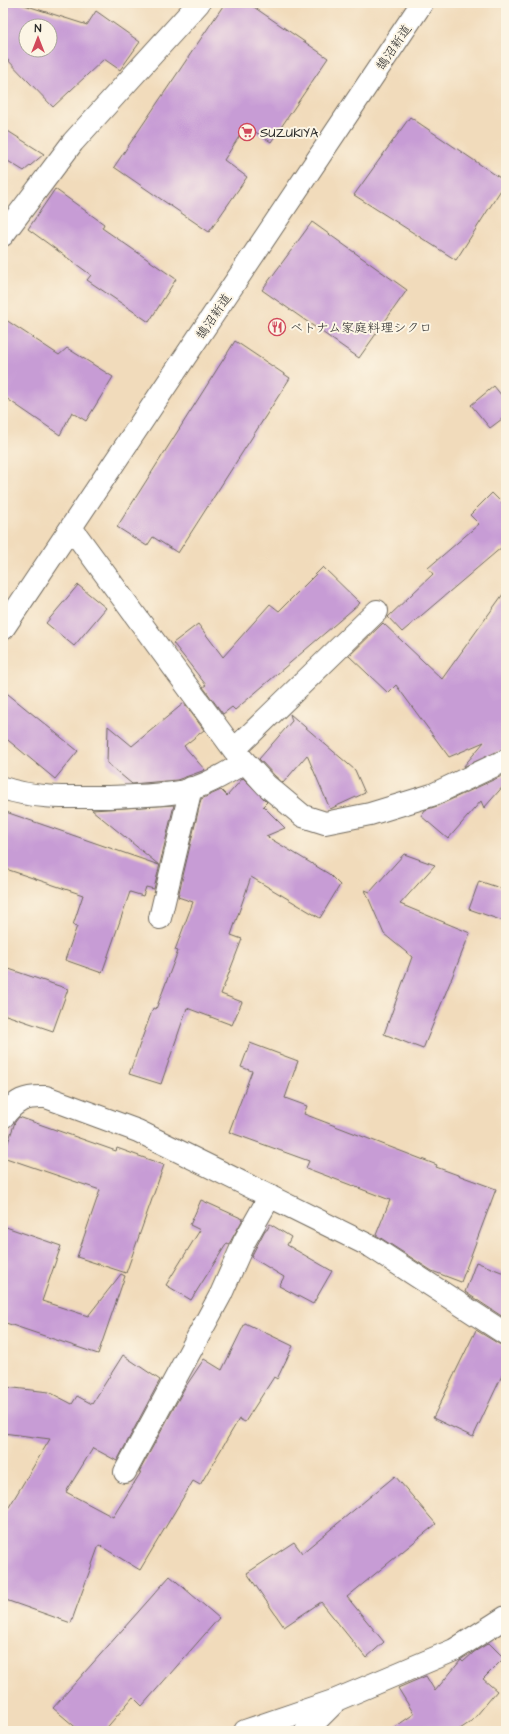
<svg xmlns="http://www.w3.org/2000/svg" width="509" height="1734" font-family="'Architects Daughter','Klee One',sans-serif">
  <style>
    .building { fill: #c79cd5; fill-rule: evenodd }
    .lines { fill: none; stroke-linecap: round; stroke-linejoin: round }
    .minor-casing { stroke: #70695d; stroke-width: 24 }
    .minor { stroke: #fff; stroke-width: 22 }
    .labels { text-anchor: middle; stroke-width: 4; stroke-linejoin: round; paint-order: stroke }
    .street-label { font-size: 13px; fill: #2b2b2b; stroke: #fcf5e5 }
    .poi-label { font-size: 13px; fill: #2b2b2b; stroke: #fcf5e5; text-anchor: start }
  </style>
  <rect width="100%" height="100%" fill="#fcf5e5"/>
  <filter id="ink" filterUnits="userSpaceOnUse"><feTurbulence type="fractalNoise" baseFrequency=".025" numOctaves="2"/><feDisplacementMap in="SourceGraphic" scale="8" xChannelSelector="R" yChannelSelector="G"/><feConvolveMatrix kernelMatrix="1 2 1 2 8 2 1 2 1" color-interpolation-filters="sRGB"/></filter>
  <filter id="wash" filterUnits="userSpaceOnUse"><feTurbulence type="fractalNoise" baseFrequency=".012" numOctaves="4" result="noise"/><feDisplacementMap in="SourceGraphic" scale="16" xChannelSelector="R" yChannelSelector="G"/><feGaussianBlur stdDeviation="0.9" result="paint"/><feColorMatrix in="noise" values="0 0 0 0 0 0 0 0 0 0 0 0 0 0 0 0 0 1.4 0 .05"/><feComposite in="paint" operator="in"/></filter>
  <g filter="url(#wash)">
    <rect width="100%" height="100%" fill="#f1dbbb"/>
    <g id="blocks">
      <path class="building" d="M 3,3 L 18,3 L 87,25 L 96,11 L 140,42 L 120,70 L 104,59 L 53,107 L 3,55 ZM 26,26 L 50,26 L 50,50 L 26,50 Z
        M 225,3 L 248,3 L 328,58 L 271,142 L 246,126 L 224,160 L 247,177 L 209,232 L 114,167 Z
        M 410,117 L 506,182 L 456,260 L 354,195 Z
        M 3,128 L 44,154 L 24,171 L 3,158 Z
        M 55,189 L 104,224 L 102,228 L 176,279 L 149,322 L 87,280 L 91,275 L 28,229 Z
        M 312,222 L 407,290 L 359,358 L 262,290 Z
        M 3,318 L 59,355 L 67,348 L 113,377 L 86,421 L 72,412 L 60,435 L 3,396 Z
        M 235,341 L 290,378 L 178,553 L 153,537 L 147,546 L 117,527 Z
        M 494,386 L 506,401 L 506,416 L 490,428 L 471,405 Z
        M 492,493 L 503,504 L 506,501 L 506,551 L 502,547 L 402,632 L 388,617 L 433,574 L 428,568 L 479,524 L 470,515 Z
        M 323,567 L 360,603 L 235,710 L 232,707 L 223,714 L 203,687 L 206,685 L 173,643 L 198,624 L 223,657 L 270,604 L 279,611 Z
        M 78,585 L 106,608 L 74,646 L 46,623 Z
        M 506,590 L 506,748 L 463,767 L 484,742 L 449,757 L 396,685 L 388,693 L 349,656 L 383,623 L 442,679 Z
        M 3,690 L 78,751 L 55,779 L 3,736 Z
        M 184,703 L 204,730 L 184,746 L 205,770 L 177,780 L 132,784 L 107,763 L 108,726 L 132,746 Z
        M 290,714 L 355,770 L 365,793 L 330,809 L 307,755 L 283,783 L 275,776 L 259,759 L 292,721 Z
        M 506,774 L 506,783 L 484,808 L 481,801 L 448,839 L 421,816 L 425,810 L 437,806 Z
        M 243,778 L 267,802 L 263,806 L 285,828 L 266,836 L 329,874 L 340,885 L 320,918 L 251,877 L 231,935 L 242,939 L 221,994 L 242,1002 L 232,1025 L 187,1008 L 161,1084 L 129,1074 L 153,1008 L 156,1009 L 178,951 L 175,950 L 193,902 L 178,897 L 201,799 L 221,790 L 227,796 Z
        M 174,805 L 154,889 L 146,887 L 143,896 L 130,892 L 102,973 L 65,960 L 77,926 L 73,925 L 83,895 L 3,868 L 3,811 L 159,865 L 92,810 Z
        M 404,854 L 435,865 L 400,904 L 470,933 L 423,1049 L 384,1034 L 412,957 L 384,934 L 365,890 L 370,892 Z
        M 479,881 L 506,890 L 506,922 L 469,909 Z
        M 3,967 L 68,989 L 53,1031 L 3,1014 Z
        M 250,1043 L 298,1061 L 285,1098 L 307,1106 L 304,1114 L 437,1165 L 436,1167 L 496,1189 L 461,1282 L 432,1271 L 376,1235 L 390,1200 L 306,1168 L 309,1161 L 229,1132 L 252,1071 L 241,1067 Z
        M 19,1117 L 116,1151 L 117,1148 L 164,1165 L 126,1273 L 77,1257 L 100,1190 L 3,1157 L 15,1122 Z
        M 201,1200 L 243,1219 L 229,1244 L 227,1243 L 191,1300 L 166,1285 L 200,1230 L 190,1225 Z
        M 270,1224 L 291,1237 L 287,1245 L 332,1271 L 313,1304 L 279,1286 L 284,1277 L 251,1257 L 265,1230 L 267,1230 Z
        M 3,1226 L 61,1246 L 42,1301 L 88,1316 L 121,1274 L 125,1276 L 98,1354 L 3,1322 Z
        M 476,1262 L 504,1273 L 506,1268 L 506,1319 L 465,1292 Z
        M 245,1323 L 293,1346 L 277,1379 L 274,1377 L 245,1422 L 239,1419 L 200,1485 L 193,1481 L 140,1570 L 99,1545 L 71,1623 L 3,1599 L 3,1517 L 50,1439 L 3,1433 L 5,1387 L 49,1392 L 72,1404 L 77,1396 L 92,1404 L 123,1355 L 160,1380 L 117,1461 L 93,1448 L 66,1492 L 113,1517 L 141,1472 L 139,1472 L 184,1389 L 204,1359 L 222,1370 Z
        M 476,1330 L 499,1344 L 506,1346 L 506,1367 L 473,1437 L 433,1418 Z
        M 395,1476 L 436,1524 L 347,1597 L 384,1642 L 366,1658 L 321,1602 L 284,1627 L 247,1573 L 294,1542 L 302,1553 Z
        M 170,1576 L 219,1618 L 142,1706 L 133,1697 L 104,1731 L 80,1731 L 53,1708 Z
        M 489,1643 L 504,1658 L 483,1679 L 497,1691 L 472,1721 L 457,1731 L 389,1731 L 414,1714 L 398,1688 L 426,1676 L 435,1691 L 461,1660 L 463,1662 L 474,1652 Z"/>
    </g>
  </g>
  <g filter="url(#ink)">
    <use href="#blocks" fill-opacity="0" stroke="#70695d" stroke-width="1"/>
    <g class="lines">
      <g class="minor-casing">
        <path id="minor" d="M 3,235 L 73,142 L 199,3
          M 72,529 L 234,750 L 266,785 L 303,816 L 325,823 L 370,814 L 432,795 L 506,760
          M 3,629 L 422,3
          M 234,750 L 377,611
          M 3,788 C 35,799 72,797 106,797 C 130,796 155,796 179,792 C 202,788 225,774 245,762
          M 160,918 L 191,788
          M 3,1117 C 16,1100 25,1096 46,1097 L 138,1131 L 372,1247 L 506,1334
          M 125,1472 L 221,1294 L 244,1242 L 270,1196
          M 245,1731 L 336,1700 L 454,1650 L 506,1617
          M 306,1731 L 333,1704"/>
      </g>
      <use href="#minor" class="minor"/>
    </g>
  </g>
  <defs>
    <g id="supermarket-ring" transform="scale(0.9)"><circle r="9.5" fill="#fcf5e5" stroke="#d1495b" stroke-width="1.5"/><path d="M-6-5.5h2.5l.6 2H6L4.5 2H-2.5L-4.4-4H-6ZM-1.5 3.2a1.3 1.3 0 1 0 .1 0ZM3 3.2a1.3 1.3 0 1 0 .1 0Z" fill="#d1495b"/></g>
    <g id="restaurant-ring" transform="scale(0.9)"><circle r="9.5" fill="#fcf5e5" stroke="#d1495b" stroke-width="1.5"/><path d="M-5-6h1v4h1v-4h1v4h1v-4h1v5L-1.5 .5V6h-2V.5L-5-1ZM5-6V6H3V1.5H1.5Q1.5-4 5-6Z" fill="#d1495b"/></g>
  </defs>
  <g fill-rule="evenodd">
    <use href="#supermarket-ring" x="247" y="132"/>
    <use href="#restaurant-ring" x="277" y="327"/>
  </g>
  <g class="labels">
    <g class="street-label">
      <text transform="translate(393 47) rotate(-56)" y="5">鵠沼新道</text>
      <text transform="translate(213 316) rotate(-56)" y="5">鵠沼新道</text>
    </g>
    <g class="poi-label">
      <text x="260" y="137">SUZUKIYA</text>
      <text x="290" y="332">ベトナム家庭料理シクロ</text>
    </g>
  </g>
  <rect width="509" height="1734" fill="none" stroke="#fcf5e5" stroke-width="16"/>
  <g transform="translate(38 38)"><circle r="19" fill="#fcf5e5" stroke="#a8a49b"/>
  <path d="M0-3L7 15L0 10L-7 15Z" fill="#d1495b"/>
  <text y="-6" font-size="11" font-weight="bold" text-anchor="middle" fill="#2b2b2b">N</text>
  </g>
</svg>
